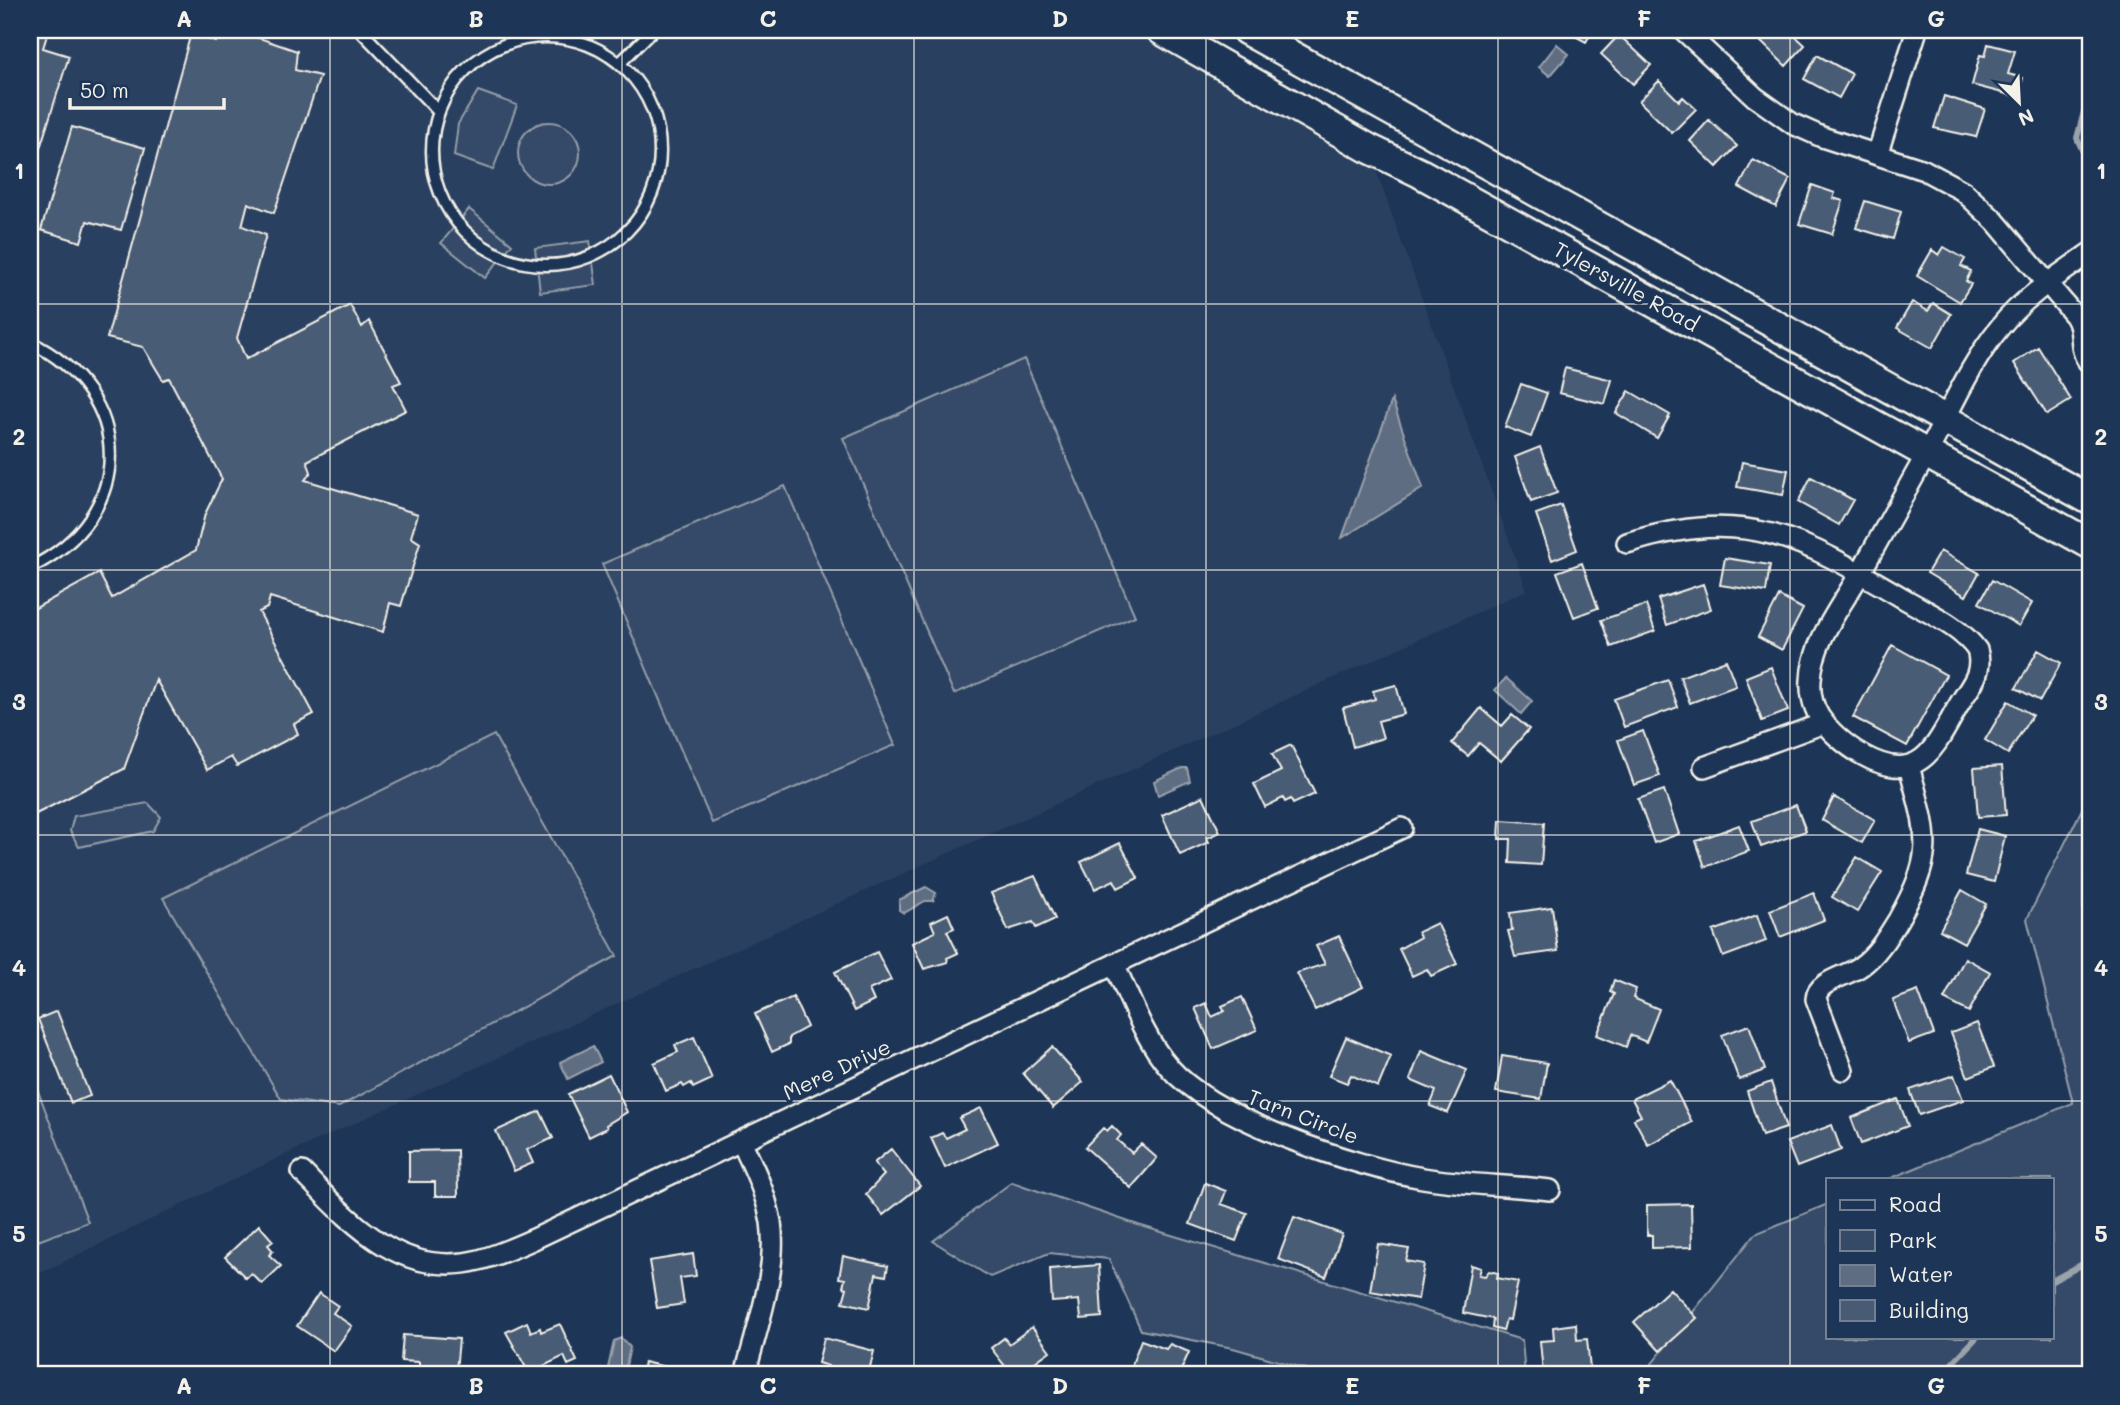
<svg xmlns="http://www.w3.org/2000/svg" width="2120" height="1405" font-family="Mali,sans-serif">
  <style>
    .built { fill: #2a4060 }
    .green { fill: #354a67; stroke: #949ea8; stroke-width: 2 }
    .water { fill: #5e6d82; stroke: #9aa2ab; stroke-width: 2 }
    .lines { fill: none; stroke-linecap: round; stroke-linejoin: round }
    .stream { stroke: #9aa2ab; stroke-width: 6 }
    .building { fill: #485b74; stroke: #f4f1e8; stroke-width: 2 }
    .lane-casing { stroke: #f4f1e8; stroke-width: 15 }
    .street-casing { stroke: #f4f1e8; stroke-width: 24 }
    .secondary-casing { stroke: #f4f1e8; stroke-width: 33 }
    .lane { stroke: #1d3557; stroke-width: 10 }
    .street { stroke: #1d3557; stroke-width: 19 }
    .secondary { stroke: #1d3557; stroke-width: 28 }
    .grid { fill: none; stroke: #f4f1e8; stroke-width: 2; stroke-opacity: 0.55 }
    .labels { text-anchor: middle; stroke-width: 6; stroke-linejoin: round; paint-order: stroke }
    .street-label { font-size: 21px; fill: #f4f1e8; stroke: #1d3557 }
    .neatline { fill: none; stroke: #f4f1e8; stroke-width: 2.5 }
    .grid-label { font-size: 23px; text-anchor: middle; font-weight: bold; fill: #f4f1e8 }
  </style>
  <rect width="100%" height="100%" fill="#1d3557"/>
  <filter id="ink" filterUnits="userSpaceOnUse"><feTurbulence type="fractalNoise" baseFrequency=".0143" numOctaves="2"/><feDisplacementMap in="SourceGraphic" scale="14" xChannelSelector="R" yChannelSelector="G"/><feConvolveMatrix kernelMatrix="1 2 1 2 8 2 1 2 1" color-interpolation-filters="sRGB"/></filter>
  <g filter="url(#ink)">
    <path class="built" d="M 30,30 L 1161,30 L 1368,148 L 1527,590 L 278,1158 L 30,1278 Z"/>
    <path class="green" d="M 478,91 L 517,105 L 493,170 L 454,156 L 458,124 Z
      M518 153a31 31 0 1 1 62 0a31 31 0 1 1-62 0Z
      M 469,209 L 512,244 L 485,278 L 441,243 Z
      M 590,241 L 596,285 L 540,292 L 535,248 Z
      M 1024,359 L 1135,616 L 954,694 L 843,438 Z
      M 785,486 L 895,745 L 712,823 L 602,564 Z
      M 494,735 L 617,956 L 339,1107 L 281,1099 L 163,898 Z
      M 2090,793 L 2090,1375 L 1643,1375 L 1755,1234 L 1828,1204 L 1828,1337 L 2052,1337 L 2052,1179 L 1889,1179 L 2073,1103 L 2027,919 Z
      M 148,803 L 161,817 L 153,831 L 79,847 L 70,831 L 74,816 Z
      M 30,1070 L 88,1222 L 30,1244 Z
      M 1012,1182 L 1138,1225 L 1522,1340 L 1525,1375 L 1328,1375 L 1233,1348 L 1141,1330 L 1109,1259 L 1049,1253 L 990,1277 L 933,1241 Z"/>
    <path class="water" d="M 1557,44 L 1569,54 L 1550,76 L 1539,67 Z
      M 1392,400 L 1423,488 L 1342,538 Z
      M 1506,678 L 1532,701 L 1521,714 L 1495,690 Z
      M 1182,768 L 1187,768 L 1190,781 L 1158,795 L 1154,781 Z
      M 926,887 L 936,893 L 933,901 L 925,901 L 904,913 L 899,910 L 899,900 Z
      M 593,1046 L 601,1062 L 568,1079 L 560,1062 Z
      M 621,1338 L 630,1347 L 626,1366 L 615,1375 L 608,1368 L 614,1341 Z"/>
    <g class="lines">
      <path class="stream" d="M 2090,89 L 2077,138 L 2090,168
        M 2090,812 L 2086,820 L 2085,913 L 2090,921
        M 2052,1281 L 2090,1260
        M 1941,1375 L 1977,1337"/>
    </g>
    <path class="building" d="M 30,30 L 48,32 L 43,48 L 69,56 L 30,180 Z
      M 221,30 L 236,30 L 297,51 L 295,70 L 320,76 L 274,213 L 248,203 L 242,226 L 266,235 L 237,338 L 246,359 L 350,305 L 362,327 L 369,321 L 401,382 L 393,385 L 406,410 L 307,461 L 311,472 L 305,480 L 418,514 L 411,537 L 420,543 L 401,606 L 390,603 L 383,632 L 270,597 L 267,608 L 259,612 L 314,714 L 294,724 L 298,734 L 237,766 L 231,757 L 207,770 L 156,680 L 124,769 L 30,817 L 30,611 L 99,573 L 112,598 L 196,550 L 205,514 L 222,479 L 169,378 L 163,380 L 143,347 L 107,338 L 191,33 L 216,42 Z
      M 1564,30 L 1593,30 L 1586,42 Z
      M 1766,30 L 1789,30 L 1805,45 L 1786,66 L 1758,39 Z
      M 1619,35 L 1651,65 L 1633,84 L 1601,54 Z
      M 1988,44 L 2015,51 L 2008,74 L 2023,78 L 2018,97 L 1972,85 L 1980,55 L 1985,56 Z
      M 1817,55 L 1852,74 L 1839,98 L 1804,79 Z
      M 1659,81 L 1679,101 L 1683,97 L 1696,109 L 1672,133 L 1639,101 Z
      M 1944,96 L 1985,109 L 1976,137 L 1934,128 Z
      M 1709,120 L 1737,146 L 1717,167 L 1690,141 Z
      M 72,127 L 145,148 L 121,230 L 87,221 L 81,242 L 41,230 Z
      M 1753,160 L 1790,179 L 1776,207 L 1739,187 Z
      M 1812,185 L 1835,193 L 1833,198 L 1843,201 L 1832,234 L 1799,224 Z
      M 1865,201 L 1901,212 L 1893,239 L 1856,228 Z
      M 1944,247 L 1965,259 L 1961,266 L 1971,271 L 1966,281 L 1971,284 L 1960,302 L 1917,276 L 1932,250 L 1939,255 Z
      M 1912,302 L 1928,311 L 1933,303 L 1951,314 L 1932,348 L 1897,328 Z
      M 2038,347 L 2071,400 L 2047,415 L 2014,363 Z
      M 1565,368 L 1612,380 L 1605,404 L 1559,393 Z
      M 1521,384 L 1547,393 L 1531,437 L 1505,427 Z
      M 1629,391 L 1670,415 L 1657,438 L 1616,413 Z
      M 1540,447 L 1557,493 L 1531,502 L 1515,457 Z
      M 1742,462 L 1788,470 L 1783,495 L 1737,487 Z
      M 1811,477 L 1853,500 L 1839,525 L 1798,502 Z
      M 1561,505 L 1577,550 L 1552,560 L 1536,514 Z
      M 1940,551 L 1979,573 L 1966,596 L 1927,573 Z
      M 1725,558 L 1770,565 L 1766,592 L 1720,585 Z
      M 1582,563 L 1598,608 L 1574,617 L 1557,572 Z
      M 1992,580 L 2032,603 L 2019,626 L 1979,603 Z
      M 1703,584 L 1711,609 L 1667,625 L 1658,599 Z
      M 1779,596 L 1803,609 L 1782,650 L 1758,637 Z
      M 1646,605 L 1655,631 L 1611,647 L 1601,620 Z
      M 1892,645 L 1946,675 L 1907,746 L 1853,717 Z
      M 2038,650 L 2061,663 L 2040,701 L 2016,688 Z
      M 1726,660 L 1736,686 L 1690,703 L 1680,677 Z
      M 1771,667 L 1788,711 L 1762,721 L 1746,677 Z
      M 1668,680 L 1678,707 L 1624,727 L 1614,699 Z
      M 1396,685 L 1404,714 L 1378,721 L 1383,738 L 1353,747 L 1343,708 L 1375,699 L 1373,691 Z
      M 2008,701 L 2032,715 L 2008,754 L 1985,740 Z
      M 1481,708 L 1502,726 L 1512,715 L 1529,729 L 1501,761 L 1479,743 L 1468,756 L 1452,743 Z
      M 1643,731 L 1660,776 L 1634,785 L 1618,740 Z
      M 1291,745 L 1315,794 L 1293,804 L 1291,799 L 1285,802 L 1283,798 L 1265,807 L 1254,784 L 1281,771 L 1272,754 Z
      M 2002,766 L 2006,815 L 1978,817 L 1974,768 Z
      M 1664,790 L 1679,834 L 1654,843 L 1638,799 Z
      M 1203,796 L 1220,832 L 1207,838 L 1209,842 L 1180,855 L 1162,815 Z
      M 1834,797 L 1875,820 L 1862,843 L 1822,820 Z
      M 1796,805 L 1806,831 L 1761,847 L 1752,821 Z
      M 1500,820 L 1544,823 L 1541,865 L 1510,863 L 1511,839 L 1499,839 Z
      M 1739,825 L 1749,851 L 1705,867 L 1696,841 Z
      M 1978,829 L 2005,836 L 1994,882 L 1966,875 Z
      M 1120,843 L 1138,878 L 1118,888 L 1114,880 L 1095,889 L 1081,862 Z
      M 1857,857 L 1882,872 L 1857,912 L 1832,897 Z
      M 1035,876 L 1055,919 L 1036,928 L 1033,922 L 1008,930 L 991,893 Z
      M 1962,890 L 1986,904 L 1964,943 L 1940,930 Z
      M 1814,893 L 1824,920 L 1780,937 L 1770,910 Z
      M 1552,907 L 1558,951 L 1515,957 L 1508,931 L 1512,930 L 1510,913 Z
      M 948,914 L 954,928 L 947,931 L 958,953 L 947,958 L 948,962 L 924,969 L 912,943 L 935,932 L 931,922 Z
      M 1757,915 L 1766,941 L 1723,957 L 1713,931 Z
      M 1437,923 L 1457,964 L 1431,976 L 1427,969 L 1412,976 L 1399,949 L 1420,937 L 1418,932 Z
      M 1339,936 L 1363,987 L 1315,1010 L 1297,973 L 1325,964 L 1316,946 Z
      M 877,952 L 891,980 L 869,990 L 874,1001 L 854,1011 L 835,972 Z
      M 1965,958 L 1990,972 L 1969,1012 L 1944,999 Z
      M 1614,980 L 1636,989 L 1633,998 L 1659,1009 L 1646,1042 L 1630,1035 L 1626,1047 L 1597,1035 L 1614,994 L 1610,992 Z
      M 1918,991 L 1934,1034 L 1909,1043 L 1893,1000 Z
      M 793,997 L 807,1027 L 789,1037 L 789,1044 L 772,1052 L 755,1014 Z
      M 1242,997 L 1257,1030 L 1213,1049 L 1195,1008 L 1206,1003 L 1212,1017 L 1225,1011 L 1222,1006 Z
      M 57,1011 L 90,1096 L 71,1103 L 38,1019 Z
      M 1977,1023 L 1994,1067 L 1968,1077 L 1951,1033 Z
      M 1749,1025 L 1765,1070 L 1739,1080 L 1722,1035 Z
      M 694,1037 L 712,1079 L 693,1088 L 691,1083 L 684,1087 L 682,1084 L 666,1091 L 654,1063 L 678,1052 L 675,1045 Z
      M 1346,1037 L 1391,1056 L 1378,1087 L 1351,1075 L 1347,1083 L 1329,1076 Z
      M 1052,1047 L 1083,1082 L 1053,1108 L 1023,1073 Z
      M 1421,1051 L 1467,1070 L 1448,1113 L 1430,1106 L 1436,1091 L 1410,1080 Z
      M 1502,1056 L 1547,1063 L 1541,1099 L 1496,1092 Z
      M 609,1074 L 627,1112 L 606,1125 L 607,1128 L 589,1137 L 568,1094 Z
      M 1954,1075 L 1963,1100 L 1919,1115 L 1910,1090 Z
      M 1670,1080 L 1692,1122 L 1648,1145 L 1634,1119 L 1641,1116 L 1632,1099 Z
      M 1771,1082 L 1786,1128 L 1762,1136 L 1747,1091 Z
      M 1898,1099 L 1908,1126 L 1861,1144 L 1851,1118 Z
      M 981,1108 L 998,1143 L 945,1168 L 931,1138 L 942,1133 L 946,1138 L 965,1129 L 959,1118 Z
      M 540,1111 L 553,1138 L 527,1150 L 533,1163 L 514,1171 L 496,1131 Z
      M 1832,1125 L 1841,1150 L 1797,1167 L 1787,1142 Z
      M 1112,1126 L 1121,1135 L 1117,1140 L 1132,1153 L 1141,1144 L 1157,1158 L 1131,1188 L 1085,1147 L 1103,1128 L 1107,1131 Z
      M 891,1149 L 920,1186 L 883,1215 L 866,1194 L 884,1175 L 874,1163 Z
      M 457,1150 L 458,1196 L 435,1196 L 435,1182 L 409,1182 L 409,1151 Z
      M 1205,1183 L 1226,1191 L 1221,1204 L 1247,1213 L 1236,1241 L 1190,1224 Z
      M 1691,1204 L 1692,1247 L 1652,1248 L 1652,1235 L 1647,1235 L 1647,1205 Z
      M 1294,1217 L 1342,1234 L 1326,1277 L 1278,1259 Z
      M 259,1225 L 273,1241 L 268,1245 L 273,1251 L 269,1255 L 281,1266 L 262,1284 L 251,1273 L 246,1278 L 225,1257 Z
      M 1378,1244 L 1409,1249 L 1406,1261 L 1424,1264 L 1418,1299 L 1370,1291 Z
      M 693,1254 L 696,1276 L 680,1278 L 684,1304 L 657,1308 L 649,1261 Z
      M 843,1256 L 888,1266 L 886,1276 L 876,1274 L 869,1308 L 843,1302 L 847,1288 L 843,1287 L 845,1279 L 839,1278 Z
      M 1099,1265 L 1102,1317 L 1081,1319 L 1079,1300 L 1052,1302 L 1050,1269 Z
      M 1471,1265 L 1481,1268 L 1479,1275 L 1485,1276 L 1489,1271 L 1498,1273 L 1497,1278 L 1518,1282 L 1510,1320 L 1506,1319 L 1503,1331 L 1492,1328 L 1493,1319 L 1463,1313 Z
      M 1670,1289 L 1697,1318 L 1660,1351 L 1634,1322 Z
      M 319,1293 L 338,1306 L 333,1313 L 352,1326 L 334,1351 L 297,1326 Z
      M 527,1322 L 531,1332 L 540,1328 L 541,1332 L 560,1324 L 577,1361 L 568,1365 L 564,1356 L 529,1373 L 506,1332 Z
      M 1576,1324 L 1577,1340 L 1587,1339 L 1590,1369 L 1543,1373 L 1540,1341 L 1554,1340 L 1553,1327 Z
      M 1032,1327 L 1050,1351 L 1035,1362 L 1037,1365 L 1031,1368 L 1033,1372 L 1028,1375 L 1012,1375 L 991,1348 L 1004,1338 L 1009,1344 Z
      M 403,1335 L 459,1339 L 456,1371 L 419,1368 L 419,1362 L 401,1361 Z
      M 824,1338 L 874,1351 L 868,1375 L 826,1375 L 828,1366 L 818,1363 Z
      M 1141,1340 L 1166,1349 L 1170,1344 L 1189,1352 L 1179,1375 L 1146,1375 L 1131,1367 Z
      M 644,1362 L 674,1369 L 672,1375 L 641,1375 Z"/>
    <g class="lines">
      <g class="lane-casing">
        <path id="lane" d="M 360,30 L 437,110
          M432 151a114 114 0 1 1 228 0a114 114 0 1 1-228 0Z
          M 620,63 L 653,30
          M 30,342 C 136,394 137,516 30,568"/>
      </g>
      <g class="street-casing">
        <path id="street" d="M 1683,30 L 1755,97 L 1793,124 L 1822,137 L 1924,170 L 1963,191 L 1995,221 L 2075,316 C 2086,332 2076,347 2090,364
          M 1877,155 L 1917,30
          M 1627,543 C 1747,506 1801,538 1903,598 C 1928,613 1960,626 1977,650 C 1984,672 1971,685 1960,703 C 1949,721 1936,752 1917,762 C 1886,779 1836,742 1819,716 C 1813,706 1810,692 1811,680 C 1812,642 1841,607 1859,575 C 1881,535 1904,495 1926,455 C 1950,412 1969,365 2000,327 C 2024,297 2059,275 2090,253
          M 1704,767 L 1824,723
          M 1114,964 C 1130,998 1144,1039 1169,1067 C 1215,1120 1355,1167 1423,1178 C 1465,1185 1508,1185 1550,1190
          M 1843,1070 L 1816,999 C 1817,980 1848,976 1861,966 C 1877,955 1888,936 1898,920 C 1936,852 1928,838 1909,766
          M 741,1141 C 753,1166 766,1193 771,1222 C 778,1271 757,1327 745,1375
          M 302,1172 C 351,1222 401,1280 479,1260 C 498,1255 516,1247 534,1239 L 1402,828"/>
      </g>
      <g class="secondary-casing">
        <path id="secondary" d="M 1161,30 L 1368,148 L 1420,173 L 2090,544
          M 1246,30 L 2090,500"/>
      </g>
      <use href="#lane" class="lane"/>
      <use href="#street" class="street"/>
      <use href="#secondary" class="secondary"/>
    </g>
  </g>
  <path class="grid" d="M 330,30 L 330,1375M 622,30 L 622,1375M 914,30 L 914,1375M 1206,30 L 1206,1375M 1498,30 L 1498,1375M 1790,30 L 1790,1375M 30,304 L 2090,304M 30,570 L 2090,570M 30,835 L 2090,835M 30,1101 L 2090,1101"/>
  <g class="labels">
    <g class="street-label">
      <text transform="translate(1626 287) rotate(29)" y="7">Tylersville Road</text>
      <text transform="translate(837 1070) rotate(-25)" y="7">Mere Drive</text>
      <text transform="translate(1303 1117) rotate(21)" y="7">Tarn Circle</text>
    </g>
  </g>
  <rect width="2120" height="1405" fill="none" stroke="#1d3557" stroke-width="77"/>
  <rect x="1826" y="1178" width="228" height="161" fill="#1d3557" stroke="#738091" stroke-width="2"/>
  <rect x="1840" y="1200" width="35" height="10" fill="#1d3557" stroke="#738091" stroke-width="2"/>
  <text x="1889" y="1212" font-size="21" fill="#f4f1e8">Road</text>
  <rect x="1840" y="1230" width="35" height="21" fill="#354a67" stroke="#738091" stroke-width="2"/>
  <text x="1889" y="1248" font-size="21" fill="#f4f1e8">Park</text>
  <rect x="1840" y="1265" width="35" height="21" fill="#5e6d82" stroke="#738091" stroke-width="2"/>
  <text x="1889" y="1282" font-size="21" fill="#f4f1e8">Water</text>
  <rect x="1840" y="1300" width="35" height="21" fill="#485b74" stroke="#738091" stroke-width="2"/>
  <text x="1889" y="1318" font-size="21" fill="#f4f1e8">Building</text>
  <g transform="translate(2019 102) rotate(156)" stroke="#1d3557" stroke-width="5" paint-order="stroke">
  <path d="M0-5L12 26L0 18L-12 26Z" fill="#f4f1e8"/>
  <text y="-10" font-size="19" font-weight="bold" text-anchor="middle" fill="#f4f1e8">N</text>
  </g>
  <path d="M70 98v10h154v-10" fill="none" stroke="#f4f1e8" stroke-width="3.5"/>
  <text x="80" y="98" font-size="21" fill="#f4f1e8" stroke="#1d3557" stroke-width="5" paint-order="stroke">50 m</text>
  <rect x="38" y="38" width="2044" height="1328" class="neatline"/>
  <g class="grid-label">
    <text x="184" y="27">A</text>
    <text x="476" y="27">B</text>
    <text x="768" y="27">C</text>
    <text x="1060" y="27">D</text>
    <text x="1352" y="27">E</text>
    <text x="1644" y="27">F</text>
    <text x="1936" y="27">G</text>
    <text x="19" y="179">1</text>
    <text x="2101" y="179">1</text>
    <text x="19" y="445">2</text>
    <text x="2101" y="445">2</text>
    <text x="19" y="710">3</text>
    <text x="2101" y="710">3</text>
    <text x="19" y="976">4</text>
    <text x="2101" y="976">4</text>
    <text x="19" y="1242">5</text>
    <text x="2101" y="1242">5</text>
    <text x="184" y="1394">A</text>
    <text x="476" y="1394">B</text>
    <text x="768" y="1394">C</text>
    <text x="1060" y="1394">D</text>
    <text x="1352" y="1394">E</text>
    <text x="1644" y="1394">F</text>
    <text x="1936" y="1394">G</text>
  </g>
</svg>
